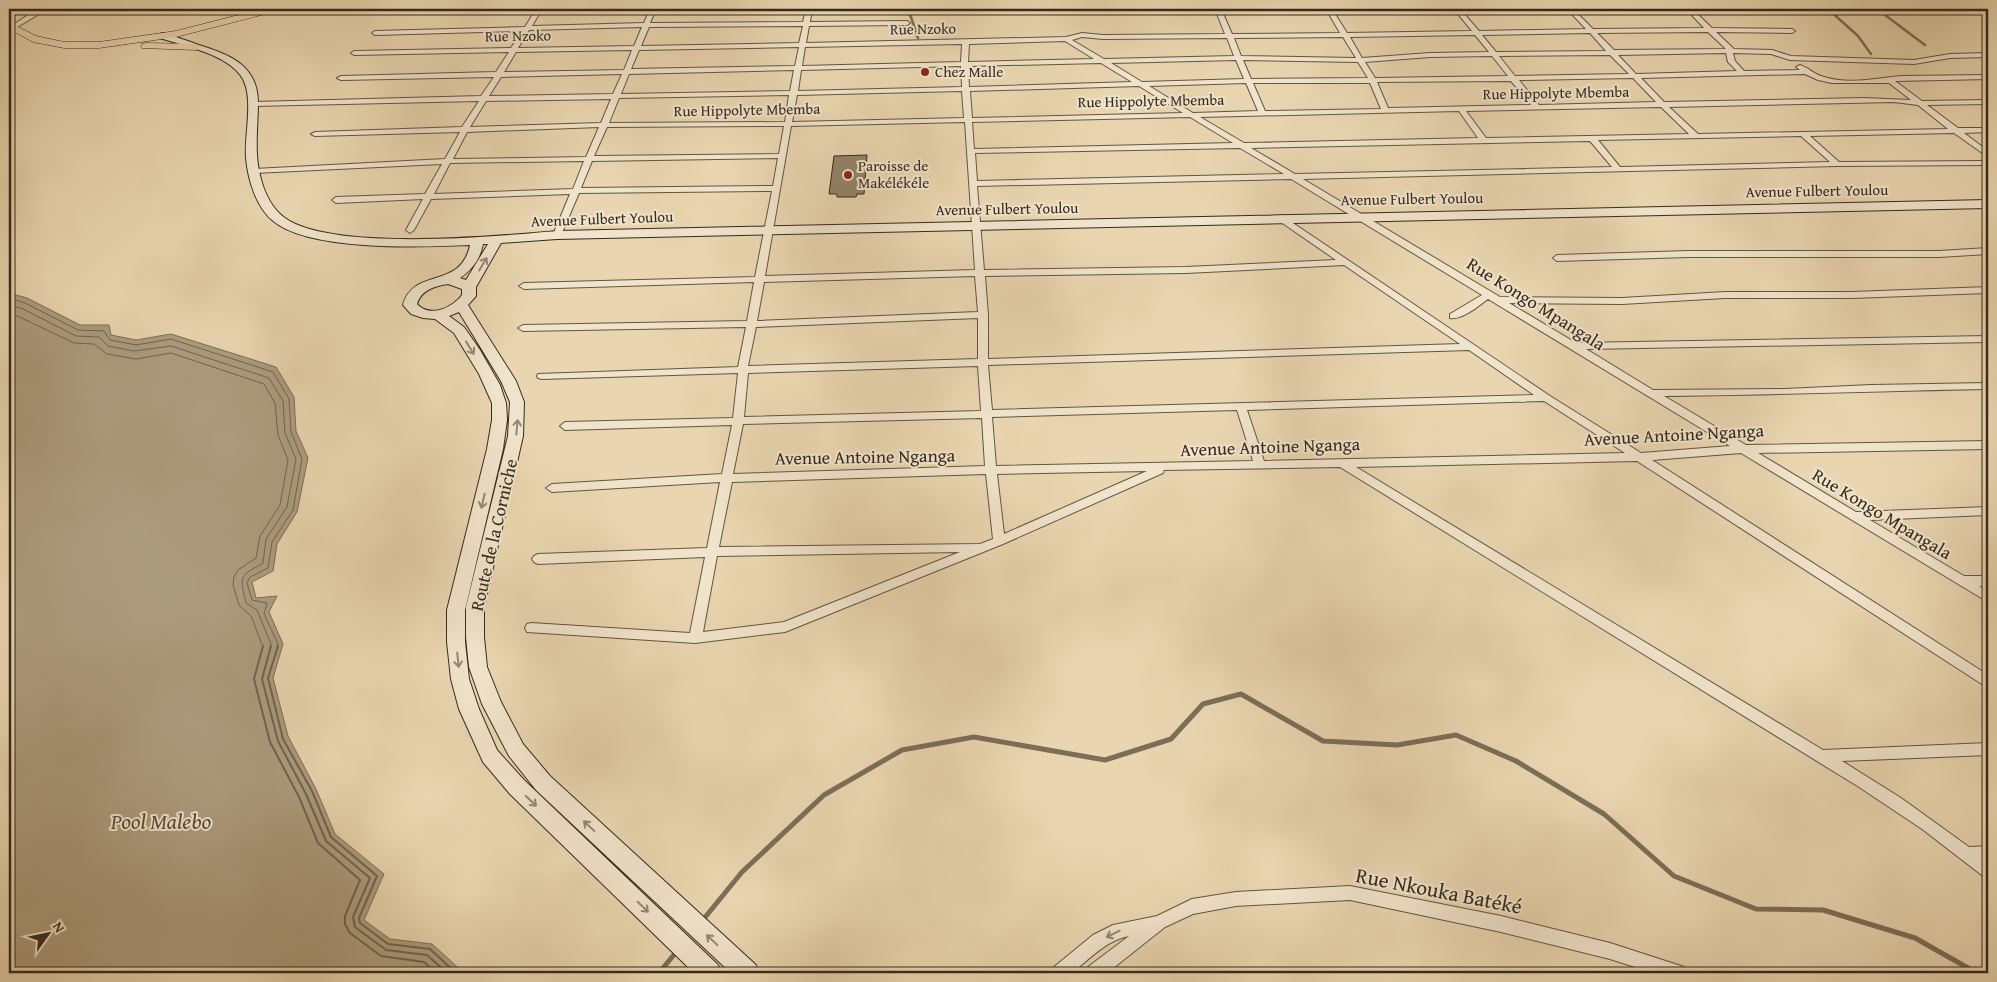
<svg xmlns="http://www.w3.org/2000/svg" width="1997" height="982" font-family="'Gentium Book Plus',serif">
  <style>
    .water { fill: #ac9c7e; stroke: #7c6e58 }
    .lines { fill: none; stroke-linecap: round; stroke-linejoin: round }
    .shore-far1 { stroke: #70634e; stroke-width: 1 }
    .shore { stroke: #70634e; stroke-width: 2 }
    .stream-far1 { stroke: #7c6e58; stroke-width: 2.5 }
    .stream { stroke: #7c6e58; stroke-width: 5 }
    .building { fill: #93836a; stroke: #352a1e }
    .minor-casing { stroke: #625542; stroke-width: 2 }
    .secondary-casing { stroke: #352a1e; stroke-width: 2 }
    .primary-casing { stroke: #352a1e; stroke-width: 1 }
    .minor { fill: #f1e4cc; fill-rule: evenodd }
    .secondary { fill: #f1e4cc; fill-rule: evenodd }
    .primary { fill: #e9d6b0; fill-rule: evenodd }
    .oneway { stroke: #938775 }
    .poi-dot { fill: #8f2418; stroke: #f1e4cc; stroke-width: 2 }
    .labels { text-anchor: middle; stroke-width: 4; stroke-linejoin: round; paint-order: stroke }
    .far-street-label { font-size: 15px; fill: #352a1e; stroke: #f1e4cc }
    .far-poi-label { font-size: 15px; fill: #352a1e; stroke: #f1e4cc; text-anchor: start }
    .street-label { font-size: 18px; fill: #352a1e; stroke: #f1e4cc }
    .near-street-label { font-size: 21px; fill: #352a1e; stroke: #f1e4cc }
    .near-water-label { font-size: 22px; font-style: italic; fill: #594c3b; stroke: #f1e4cc }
  </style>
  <rect width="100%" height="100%" fill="#e9d6b0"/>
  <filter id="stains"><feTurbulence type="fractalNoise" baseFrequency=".004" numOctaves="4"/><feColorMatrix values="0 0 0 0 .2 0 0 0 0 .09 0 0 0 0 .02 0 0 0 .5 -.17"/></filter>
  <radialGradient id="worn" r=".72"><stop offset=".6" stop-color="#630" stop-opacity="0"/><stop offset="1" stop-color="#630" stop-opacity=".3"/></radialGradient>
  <path class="water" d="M 9,293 L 27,298 L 80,325 L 109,325 L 111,335 L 136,340 L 171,334 L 276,367 L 294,397 L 296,431 L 308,458 L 297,512 L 277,544 L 273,571 L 252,582 L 256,598 L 277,596 L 269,612 L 283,644 L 273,678 L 288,736 L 316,789 L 335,834 L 384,874 L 364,920 L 390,939 L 432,944 L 464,973 L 9,973 Z"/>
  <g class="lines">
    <path class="shore-far1" d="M 9,298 L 25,303 L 78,330 L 104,331 L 110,340 L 136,345 L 171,339 L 273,372 L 289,399 L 291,432 L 302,459 L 293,510 L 272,542 L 268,568 L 250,577 L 247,583 L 252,600 L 267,603 L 264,614 L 278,644 L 277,647
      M 9,305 L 23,309 L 76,336 L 99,337 L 108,346 L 134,351 L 171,346 L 269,378 L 283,401 L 285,433 L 296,459 L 287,507 L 266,539 L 263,563 C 238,577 240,576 246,603 L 257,610 L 271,644 L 270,647
      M 9,312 L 74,343 L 94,344 L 107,354 L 136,359 L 171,353 L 264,384 L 275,403 L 278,435 L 288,460 L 280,505 L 260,536 L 256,558 L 238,570 L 234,577 L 233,585 L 239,605 L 251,616 L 263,647"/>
    <path class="shore" d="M 263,646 L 254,679 L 270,742 L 299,797 L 318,843 L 360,880 L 345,916 L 345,924 L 350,933 L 381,956 L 424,962 L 436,973
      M 271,646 L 262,679 L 278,741 L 306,794 L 326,841 L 370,878 L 353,917 L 355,927 L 386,950 L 427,955 L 447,973
      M 278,646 L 268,678 L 283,739 L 312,791 L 331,837 L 377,876 L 359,918 L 360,923 L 388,944 L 430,949 L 456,973"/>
    <path class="stream-far1" d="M 906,9 L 911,17 L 918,38
      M 1828,9 L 1858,36 L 1871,54
      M 1877,9 L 1925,45"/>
    <path class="stream" d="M 702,921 L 742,872 L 824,795 L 902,750 L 974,737 L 1105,760 L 1171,739 L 1203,704 L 1241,694 L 1323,741 L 1397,745 L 1456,735 L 1516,761 L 1604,814 L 1674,876 L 1756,909 L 1823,910 L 1915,938 L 1977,973
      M 659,973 L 677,951"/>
  </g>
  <path class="building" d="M 867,155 L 864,194 L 857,194 L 856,197 L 837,197 L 837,194 L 829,194 L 834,156 Z"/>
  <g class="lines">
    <g class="minor-casing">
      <path id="minor" d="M 37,9 L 43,9 L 39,14 L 14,29 L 10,29 L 10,27 Z
        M 403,9 L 448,9 L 445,11 L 405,12 L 403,11 Z
        M 536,9 L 542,9 L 532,26 L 644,23 L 650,9 L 656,9 L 650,23 L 803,22 L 806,9 L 812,9 L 810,22 L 907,21 L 910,23 L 907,25 L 809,26 L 806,43 L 1066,37 L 1082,33 L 1103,35 L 1225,34 L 1215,9 L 1221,9 L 1232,34 L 1340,33 L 1326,9 L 1332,9 L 1347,33 L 1472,31 L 1454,9 L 1460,9 L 1479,31 L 1586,29 L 1567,9 L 1573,9 L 1593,29 L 1704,28 L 1686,9 L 1692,9 L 1712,28 L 1792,29 L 1795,31 L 1792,33 L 1716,32 L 1734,49 L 1772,50 L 1791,56 L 1914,60 L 1950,54 L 1988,53 L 1988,57 L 1950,58 L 1914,64 L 1790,60 L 1771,54 L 1733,53 L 1735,61 L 1744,71 L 1800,70 L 1796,67 L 1800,65 C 1809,68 1815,75 1824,77 C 1850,85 1877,78 1902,76 L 1988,75 L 1988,79 L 1895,81 L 1922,101 L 1988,100 L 1988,104 L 1927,105 L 1958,128 L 1988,128 L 1988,132 L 1964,133 L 1988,151 L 1988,157 L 1954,133 L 1810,136 L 1839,162 L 1988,161 L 1988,165 L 1837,166 L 1303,179 L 1500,297 L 1622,298 L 1725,292 L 1852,292 L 1988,287 L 1988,293 L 1852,298 L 1725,298 L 1622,304 L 1509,303 L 1576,343 L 1988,336 L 1988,342 L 1586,349 L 1653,390 L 1784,389 L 1871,385 L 1988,383 L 1988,389 C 1880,391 1772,395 1664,396 L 1746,445 L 1988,441 L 1988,449 L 1758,453 L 1856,512 L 1988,507 L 1988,515 L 1870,520 L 1964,576 L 1988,576 L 1988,586 L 1979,586 L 1988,591 L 1988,602 L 1741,453 L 1652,460 L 1988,675 L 1988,688 L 1637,461 L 1356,467 L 1823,750 L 1988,743 L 1988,755 L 1842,761 L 1901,798 L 1969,847 L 1988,846 L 1988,860 L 1986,860 L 1988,862 L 1988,878 L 1983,876 L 1922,829 L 1859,787 L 1340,467 L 1164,470 L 1163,473 L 1003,544 L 785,632 L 695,643 L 527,632 L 525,628 L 527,624 L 531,623 L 690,633 L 705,557 L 538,564 L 534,562 L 532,559 L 534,556 L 538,554 L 707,548 L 720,482 L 552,492 L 546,488 L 552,484 L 722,474 L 732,425 L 565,430 L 560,426 L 565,422 L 733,418 L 738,373 L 542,379 L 538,378 L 537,376 L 538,374 L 738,367 L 746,327 L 523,331 L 518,328 L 523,325 L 747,321 L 754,282 L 524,289 L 519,286 L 524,283 L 755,277 L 772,191 L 579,193 L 561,235 L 557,238 L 553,235 L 570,194 L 431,199 L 414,230 L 410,233 L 406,230 L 423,199 L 336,203 L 332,200 L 336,197 L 425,194 L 442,164 L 252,173 L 248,171 L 252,169 L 445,159 L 460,132 L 315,136 L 311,134 L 315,132 L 462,127 L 479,101 L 254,106 L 250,104 L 254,102 L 481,96 L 494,77 L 341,80 L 337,78 L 341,76 L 496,72 L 509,52 L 354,55 L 351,53 L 354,51 L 511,48 L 522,31 L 375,35 L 372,33 L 375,31 L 525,27 ZM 803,26 L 799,43 L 641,46 L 649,27 ZM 642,27 L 634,46 L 518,48 L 529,30 ZM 1708,32 L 1726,49 L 1614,50 L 1597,33 ZM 1590,33 L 1606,51 L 1496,52 L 1482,35 ZM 1475,35 L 1489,52 L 1430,53 L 1362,58 L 1350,37 ZM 1082,37 L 1103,39 L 1227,38 L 1234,56 L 1104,59 L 1072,40 ZM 1343,37 L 1356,58 L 1241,56 L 1234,38 ZM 1065,41 L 1094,59 L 968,62 L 969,44 ZM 962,44 L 961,62 L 802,66 L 805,47 ZM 799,47 L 795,66 L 631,69 L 639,50 ZM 632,50 L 624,70 L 504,72 L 516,52 ZM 1726,53 L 1728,62 L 1737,71 L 1636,74 L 1618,55 ZM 1610,55 L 1629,74 L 1515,76 L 1499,56 ZM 1492,56 L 1508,76 L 1375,78 L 1365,62 L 1430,57 ZM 1236,60 L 1244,79 L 1142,82 L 1111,63 ZM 1243,60 L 1358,62 L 1368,78 L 1251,79 ZM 1101,63 L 1132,82 L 969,87 L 968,66 ZM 961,66 L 962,87 L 798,91 L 801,70 ZM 794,70 L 790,91 L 621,94 L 629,74 ZM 622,74 L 613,94 L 489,96 L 501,77 ZM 1805,74 L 1818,80 L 1832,83 L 1889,83 L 1911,100 L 1864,98 L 1664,102 L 1641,78 ZM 1633,78 L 1656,102 L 1539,105 L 1519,80 ZM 1511,81 L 1531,105 L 1388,108 L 1377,82 ZM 1246,83 L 1258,111 L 1193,113 L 1149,86 ZM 1253,83 L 1370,83 L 1381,109 L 1265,111 ZM 1139,86 L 1183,113 L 972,118 L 970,91 ZM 962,91 L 964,118 L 792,122 L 797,95 ZM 789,95 L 785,122 L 609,123 L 619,98 ZM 611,99 L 601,123 L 470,127 L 486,101 ZM 1894,102 L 1918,105 L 1948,129 L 1698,134 L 1669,107 ZM 1661,107 L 1689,134 L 1486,138 L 1466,111 ZM 1459,111 L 1478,138 L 1244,143 L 1200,117 ZM 1190,117 L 1233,143 L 974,149 L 972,122 ZM 965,122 L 975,270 L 765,276 L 791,126 ZM 784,126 L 779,154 L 594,156 L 607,127 ZM 599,127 L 586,157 L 453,159 L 467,132 ZM 1801,136 L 1830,162 L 1620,167 L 1598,140 ZM 1590,141 L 1612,167 L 1295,174 L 1251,148 ZM 1240,148 L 1284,174 L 977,181 L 975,153 ZM 778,158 L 773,186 L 581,188 L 592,161 ZM 584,161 L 573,189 L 434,194 L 450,163 ZM 1291,179 L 1482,295 L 1450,314 L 1450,318 C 1463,320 1478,306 1488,299 L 1730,446 L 1641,453 L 1550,396 L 1281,215 L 1278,216 L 1278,220 L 1336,260 L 1186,267 L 984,270 L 977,186 ZM 1344,265 L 1460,344 L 988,359 L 988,315 L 985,276 L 1186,273 ZM 975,276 L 978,312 L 757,321 L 764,282 ZM 978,318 L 978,359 L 748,366 L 756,327 ZM 1469,350 L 1534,395 L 992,410 L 988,365 ZM 978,366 L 981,411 L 744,417 L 748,373 ZM 1544,401 L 1625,453 L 1264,461 L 1247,410 ZM 1237,410 L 1253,461 L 996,466 L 992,417 ZM 982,418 L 985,466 L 733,474 L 743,424 ZM 1147,471 L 1004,534 L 997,474 ZM 986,474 L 993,539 L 980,544 L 719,547 L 732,482 ZM 960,552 L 784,622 L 703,632 L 717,556 Z
        M 1988,248 L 1988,254 L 1939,257 L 1689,257 L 1557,261 L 1553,258 L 1557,255 L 1689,251 L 1939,251 Z
        M 1350,886 L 1501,916 L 1610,943 L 1678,965 L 1684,967 L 1686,973 L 1654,973 L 1610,959 L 1501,932 L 1350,900 L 1236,906 L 1193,914 L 1165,927 L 1107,973 L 1086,973 L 1088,967 L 1129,936 C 1107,940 1089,959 1072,973 L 1052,973 L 1054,967 L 1093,935 L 1113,925 L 1157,916 L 1192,899 L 1236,892 Z"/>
    </g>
    <g class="secondary-casing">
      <path id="secondary" d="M 163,33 C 175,36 187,41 199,45 C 230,55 258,65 258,103 C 258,127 254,151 260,175 C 263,189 270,205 281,215 C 324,253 499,236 557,231 L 1988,200 L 1988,208 L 557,239 L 501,243 L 476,287 L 476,296 L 468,305 L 516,381 L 524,402 L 523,436 L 484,607 L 484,637 L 487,667 L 501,702 L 523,744 L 550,776 L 756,965 L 759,973 L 731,973 L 536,790 L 509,756 L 482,704 L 469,667 L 466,637 L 466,607 L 508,436 L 510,402 L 501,381 L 459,312 L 449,316 L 464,327 L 480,350 L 500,385 L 506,403 L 507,420 L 503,449 L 465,610 L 465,642 L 469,679 L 479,709 L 497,750 L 524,780 L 718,965 L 722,973 L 694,973 L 510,794 L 483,762 L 459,709 L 451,679 L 447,642 L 447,610 L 487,449 L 492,420 L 492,403 L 479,374 L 454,333 L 435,319 L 423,318 L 411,314 L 403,305 C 413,267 461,290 470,245 C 423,247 308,252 272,220 C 256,206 248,180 246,158 C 244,134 255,96 241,76 C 226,54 184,46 160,38 L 160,34 ZM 483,244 L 488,244 L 466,280 L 460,278 C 473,269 480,259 483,244 ZM 448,284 L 462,289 L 462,295 C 452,308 430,318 417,304 C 421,290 435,286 448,284 Z"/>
    </g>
    <g class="primary-casing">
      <path id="primary" d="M 262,9 L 278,9 L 277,11 L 176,37 L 99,48 L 64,48 L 33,42 L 9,29 L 9,22 L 36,36 L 64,42 L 99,42 L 176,31 Z
        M 146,43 L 196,44 L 201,47 L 196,50 L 142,48 L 141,46 L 142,44 Z"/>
    </g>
    <use href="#minor" class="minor"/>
    <use href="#secondary" class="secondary"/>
    <use href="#primary" class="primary"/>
  </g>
  <defs><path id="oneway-shaft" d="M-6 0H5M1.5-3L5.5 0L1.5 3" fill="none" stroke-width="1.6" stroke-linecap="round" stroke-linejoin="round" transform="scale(1.25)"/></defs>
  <g class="oneway">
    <use href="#oneway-shaft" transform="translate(483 264) rotate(-59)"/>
    <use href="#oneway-shaft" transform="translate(470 348) rotate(58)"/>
    <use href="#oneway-shaft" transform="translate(517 427) rotate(-85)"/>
    <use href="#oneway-shaft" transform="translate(483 501) rotate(103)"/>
    <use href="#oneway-shaft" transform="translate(458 660) rotate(84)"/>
    <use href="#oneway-shaft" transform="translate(531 801) rotate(44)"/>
    <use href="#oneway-shaft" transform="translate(589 826) rotate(-137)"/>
    <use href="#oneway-shaft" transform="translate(643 907) rotate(44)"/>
    <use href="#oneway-shaft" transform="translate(1113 934) rotate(154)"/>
    <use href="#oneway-shaft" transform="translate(712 940) rotate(-137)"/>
  </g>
  <g class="poi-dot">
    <circle cx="925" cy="72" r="5"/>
    <circle cx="848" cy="175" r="5"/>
  </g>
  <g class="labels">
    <g class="far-street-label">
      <text transform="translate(923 29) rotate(-1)" y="5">Rue Nzoko</text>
      <text transform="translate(518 36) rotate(-1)" y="5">Rue Nzoko</text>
      <text transform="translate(1556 93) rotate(-1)" y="5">Rue Hippolyte Mbemba</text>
      <text transform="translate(1151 101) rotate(-1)" y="5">Rue Hippolyte Mbemba</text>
      <text transform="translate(747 110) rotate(-1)" y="5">Rue Hippolyte Mbemba</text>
      <text transform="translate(1817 191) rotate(-1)" y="5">Avenue Fulbert Youlou</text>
      <text transform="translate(1412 199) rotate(-1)" y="5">Avenue Fulbert Youlou</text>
      <text transform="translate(1007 209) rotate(-1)" y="5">Avenue Fulbert Youlou</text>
      <text transform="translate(602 219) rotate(-2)" y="5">Avenue Fulbert Youlou</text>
    </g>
    <g class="far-poi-label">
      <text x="935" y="77">Chez Malle</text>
      <text x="858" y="171">Paroisse de<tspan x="858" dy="17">Makélékéle</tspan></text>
    </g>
    <g class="street-label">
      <text transform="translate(1536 304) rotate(32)" y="6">Rue Kongo Mpangala</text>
      <text transform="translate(1674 435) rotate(-3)" y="6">Avenue Antoine Nganga</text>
      <text transform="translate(1270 447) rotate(-2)" y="6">Avenue Antoine Nganga</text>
      <text transform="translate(865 457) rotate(-1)" y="6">Avenue Antoine Nganga</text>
      <text transform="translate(1882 514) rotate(31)" y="6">Rue Kongo Mpangala</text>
      <text transform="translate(494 535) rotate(-77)" y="6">Route de la Corniche</text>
    </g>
    <g class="near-street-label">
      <text transform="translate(1439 891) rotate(11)" y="7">Rue Nkouka Batéké</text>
    </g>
    <g class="near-water-label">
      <text x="161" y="829">Pool Malebo</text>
    </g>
  </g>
  <rect width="1997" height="982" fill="none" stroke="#e9d6b0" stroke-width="30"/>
  <rect x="10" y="10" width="1977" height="962" fill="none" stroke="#352a1e" stroke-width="2.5"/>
  <rect x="15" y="15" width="1967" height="952" fill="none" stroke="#352a1e"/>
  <g transform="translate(48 934) rotate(57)" stroke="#f1e4cc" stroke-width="4" paint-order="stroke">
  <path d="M0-4L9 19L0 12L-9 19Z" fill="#352a1e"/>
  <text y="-8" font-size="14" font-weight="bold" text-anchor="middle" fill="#352a1e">N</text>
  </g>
  <rect width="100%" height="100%" filter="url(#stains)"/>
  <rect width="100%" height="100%" fill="url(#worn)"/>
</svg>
